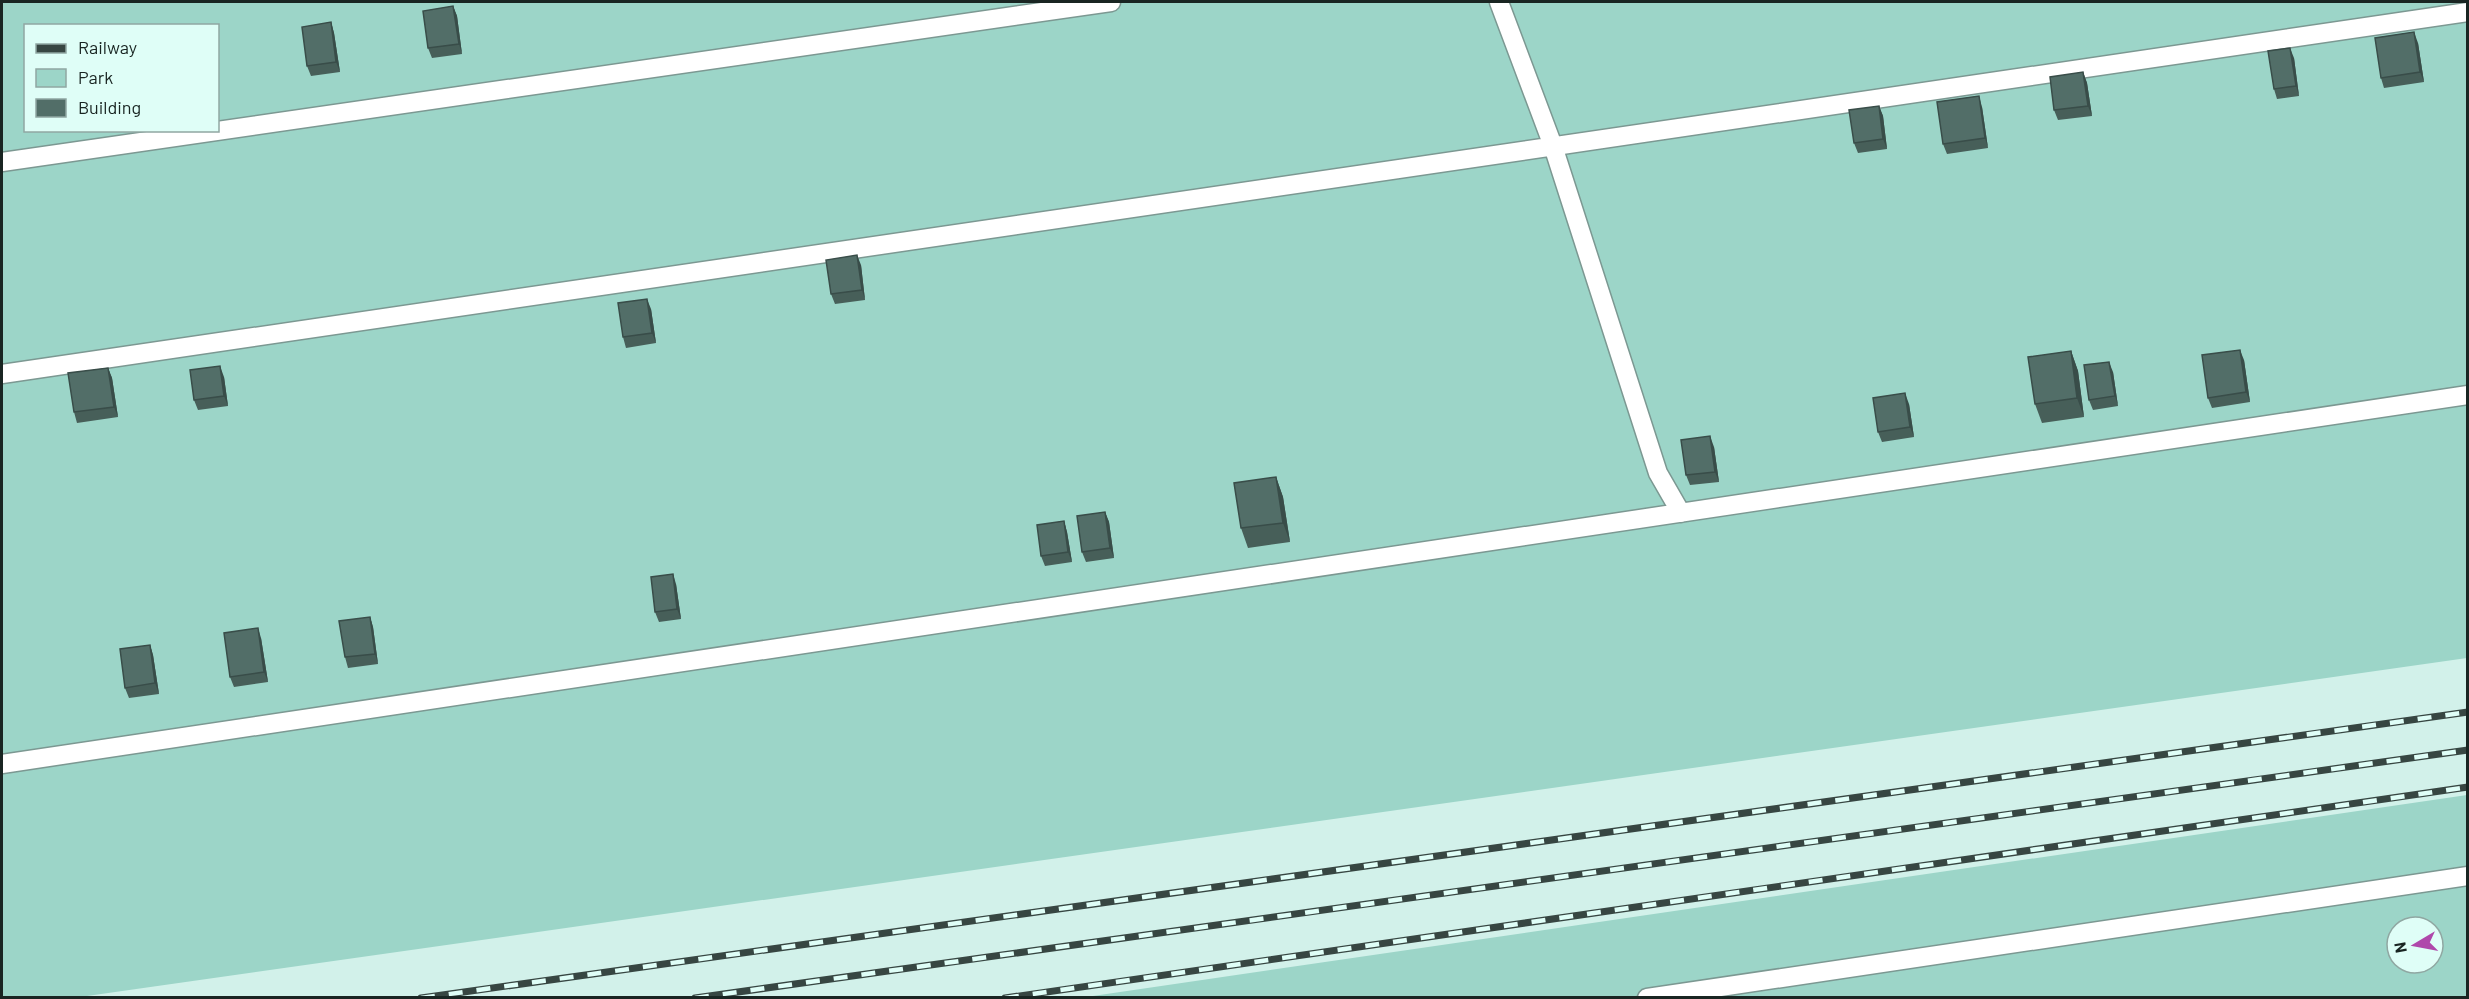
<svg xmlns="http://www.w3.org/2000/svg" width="2469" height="999" font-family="Barlow,sans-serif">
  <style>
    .green { fill: #9cd5c8; fill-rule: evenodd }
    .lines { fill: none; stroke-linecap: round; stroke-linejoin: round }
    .service-casing { stroke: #7c9892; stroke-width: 21 }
    .service { stroke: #fff; stroke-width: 18 }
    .rail-casing { stroke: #374642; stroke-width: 7 }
    .rail { stroke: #dffef7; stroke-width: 4.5; stroke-dasharray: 14; stroke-linecap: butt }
    .wall { fill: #475f59 }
    .shaded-wall { fill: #394d49 }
    .building { fill: #526e68; stroke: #394d49; stroke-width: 1.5 }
  </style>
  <rect width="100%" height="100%" fill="#d2f1ea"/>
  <path class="green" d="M 2,2 L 2467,2 L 2467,658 L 80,997 L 2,998 ZM 26,26 L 218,26 L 218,130 L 26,130 Z
    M 2467,795 L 2467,997 L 1086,997 ZM 2397,927 L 2433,927 L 2433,963 L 2397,963 Z"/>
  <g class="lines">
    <g class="service-casing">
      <path id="service" d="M 1499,2 L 1553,146 L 1658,473 L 1681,513
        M 2,162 L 1111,2
        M 2,374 L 2468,12
        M 2,764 L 2468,395
        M 1647,998 L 2468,876"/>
    </g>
    <use href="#service" class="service"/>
    <g class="rail-casing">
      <path id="rail" d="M 421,998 L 2468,712
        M 695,998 L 2468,750
        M 1005,998 L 2468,787"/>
    </g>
    <use href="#rail" class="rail"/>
  </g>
  <path class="wall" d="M 453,6 L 457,16 L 462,54 L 432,58 L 428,48 Z
    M 331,22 L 334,33 L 340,72 L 311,76 L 307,66 Z
    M 2418,43 L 2424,82 L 2384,88 L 2381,78 Z
    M 2294,58 L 2299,96 L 2277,99 L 2274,89 Z
    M 2083,72 L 2087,83 L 2092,116 L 2058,120 L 2054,110 Z
    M 1879,106 L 1883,116 L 1887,149 L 1858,153 L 1854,143 Z
    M 1982,107 L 1988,148 L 1947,154 L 1943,144 Z
    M 861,265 L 865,300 L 835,304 L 831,294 Z
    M 651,309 L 656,343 L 626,348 L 623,337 Z
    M 2071,351 L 2078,371 L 2084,417 L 2042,423 L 2035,404 Z
    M 2244,360 L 2250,402 L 2212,408 L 2208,398 Z
    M 108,368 L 112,378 L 118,417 L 77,423 L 74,412 Z
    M 2113,372 L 2118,406 L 2093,410 L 2089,400 Z
    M 224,377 L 228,406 L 198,410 L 194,400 Z
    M 1909,404 L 1914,437 L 1882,442 L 1878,432 Z
    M 1714,447 L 1719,482 L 1690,485 L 1686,475 Z
    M 1276,477 L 1283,497 L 1290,542 L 1248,548 L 1241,528 Z
    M 1105,512 L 1109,522 L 1114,558 L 1086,562 L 1082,552 Z
    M 1064,521 L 1067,532 L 1072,562 L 1045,566 L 1041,556 Z
    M 676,584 L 681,619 L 659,622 L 655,612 Z
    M 370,617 L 373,627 L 378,664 L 348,668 L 345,657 Z
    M 261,638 L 268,682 L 234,687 L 230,677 Z
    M 150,645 L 153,655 L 159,694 L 129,698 L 125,688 Z"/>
  <path class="shaded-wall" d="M 453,6 L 457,16 L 462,54 L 459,44 Z
    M 331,22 L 334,33 L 340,72 L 336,62 Z
    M 2414,32 L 2418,43 L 2424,82 L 2420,72 Z
    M 2290,48 L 2294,58 L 2299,96 L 2296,86 Z
    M 2083,72 L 2087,83 L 2092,116 L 2088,106 Z
    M 1979,96 L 1982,107 L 1988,148 L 1985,138 Z
    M 1879,106 L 1883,116 L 1887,149 L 1883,139 Z
    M 857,255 L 861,265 L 865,300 L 862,290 Z
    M 647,299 L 651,309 L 656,343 L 652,333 Z
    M 2240,350 L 2244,360 L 2250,402 L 2246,392 Z
    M 2071,351 L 2078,371 L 2084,417 L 2077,398 Z
    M 2109,362 L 2113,372 L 2118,406 L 2115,396 Z
    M 220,366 L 224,377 L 228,406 L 224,396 Z
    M 108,368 L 112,378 L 118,417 L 114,407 Z
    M 1905,393 L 1909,404 L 1914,437 L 1910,427 Z
    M 1710,436 L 1714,447 L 1719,482 L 1715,472 Z
    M 1276,477 L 1283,497 L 1290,542 L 1283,523 Z
    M 1105,512 L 1109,522 L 1114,558 L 1110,548 Z
    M 1064,521 L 1067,532 L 1072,562 L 1068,552 Z
    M 673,574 L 676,584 L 681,619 L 677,609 Z
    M 370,617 L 373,627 L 378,664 L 375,654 Z
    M 258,628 L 261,638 L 268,682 L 264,672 Z
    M 150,645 L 153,655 L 159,694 L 155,683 Z"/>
  <path class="building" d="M 453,6 L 459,44 L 428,48 L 423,11 Z
    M 331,22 L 336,62 L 307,66 L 302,27 Z
    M 2414,32 L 2420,72 L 2381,78 L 2375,38 Z
    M 2290,48 L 2296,86 L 2274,89 L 2268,51 Z
    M 2083,72 L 2088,106 L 2054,110 L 2050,77 Z
    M 1979,96 L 1985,138 L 1943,144 L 1937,102 Z
    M 1879,106 L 1883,139 L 1854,143 L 1849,110 Z
    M 857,255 L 862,290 L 831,294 L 826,260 Z
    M 647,299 L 652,333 L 623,337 L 618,303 Z
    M 2240,350 L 2246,392 L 2208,398 L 2202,355 Z
    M 2071,351 L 2077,398 L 2035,404 L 2028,357 Z
    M 2109,362 L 2115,396 L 2089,400 L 2084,365 Z
    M 220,366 L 224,396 L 194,400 L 190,370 Z
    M 108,368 L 114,407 L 74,412 L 68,373 Z
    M 1905,393 L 1910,427 L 1878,432 L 1873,398 Z
    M 1710,436 L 1715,472 L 1686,475 L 1681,440 Z
    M 1276,477 L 1283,523 L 1241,528 L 1234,483 Z
    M 1105,512 L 1110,548 L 1082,552 L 1077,516 Z
    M 1064,521 L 1068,552 L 1041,556 L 1037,525 Z
    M 673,574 L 677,609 L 655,612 L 651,577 Z
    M 370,617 L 375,654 L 345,657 L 339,621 Z
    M 258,628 L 264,672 L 230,677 L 224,633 Z
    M 150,645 L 155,683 L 125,688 L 120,649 Z"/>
  <rect width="2469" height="999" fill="none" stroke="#192522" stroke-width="6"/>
  <rect x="24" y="24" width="195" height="108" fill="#dffef7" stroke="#90a7a2" stroke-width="1.5"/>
  <rect x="36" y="44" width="30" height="9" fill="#374642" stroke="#90a7a2" stroke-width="1.5"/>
  <text x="78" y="54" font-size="18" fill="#192522">Railway</text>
  <rect x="36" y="69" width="30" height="18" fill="#9cd5c8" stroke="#90a7a2" stroke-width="1.5"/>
  <text x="78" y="84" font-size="18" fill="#192522">Park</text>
  <rect x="36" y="99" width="30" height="18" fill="#526e68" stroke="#90a7a2" stroke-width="1.5"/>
  <text x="78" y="114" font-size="18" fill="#192522">Building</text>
  <g transform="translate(2415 945) rotate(260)"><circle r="28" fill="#dffef7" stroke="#90a7a2" stroke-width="1.5"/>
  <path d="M0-4.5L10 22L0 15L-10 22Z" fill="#af48ab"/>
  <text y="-9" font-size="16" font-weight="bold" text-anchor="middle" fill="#192522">N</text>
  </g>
</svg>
